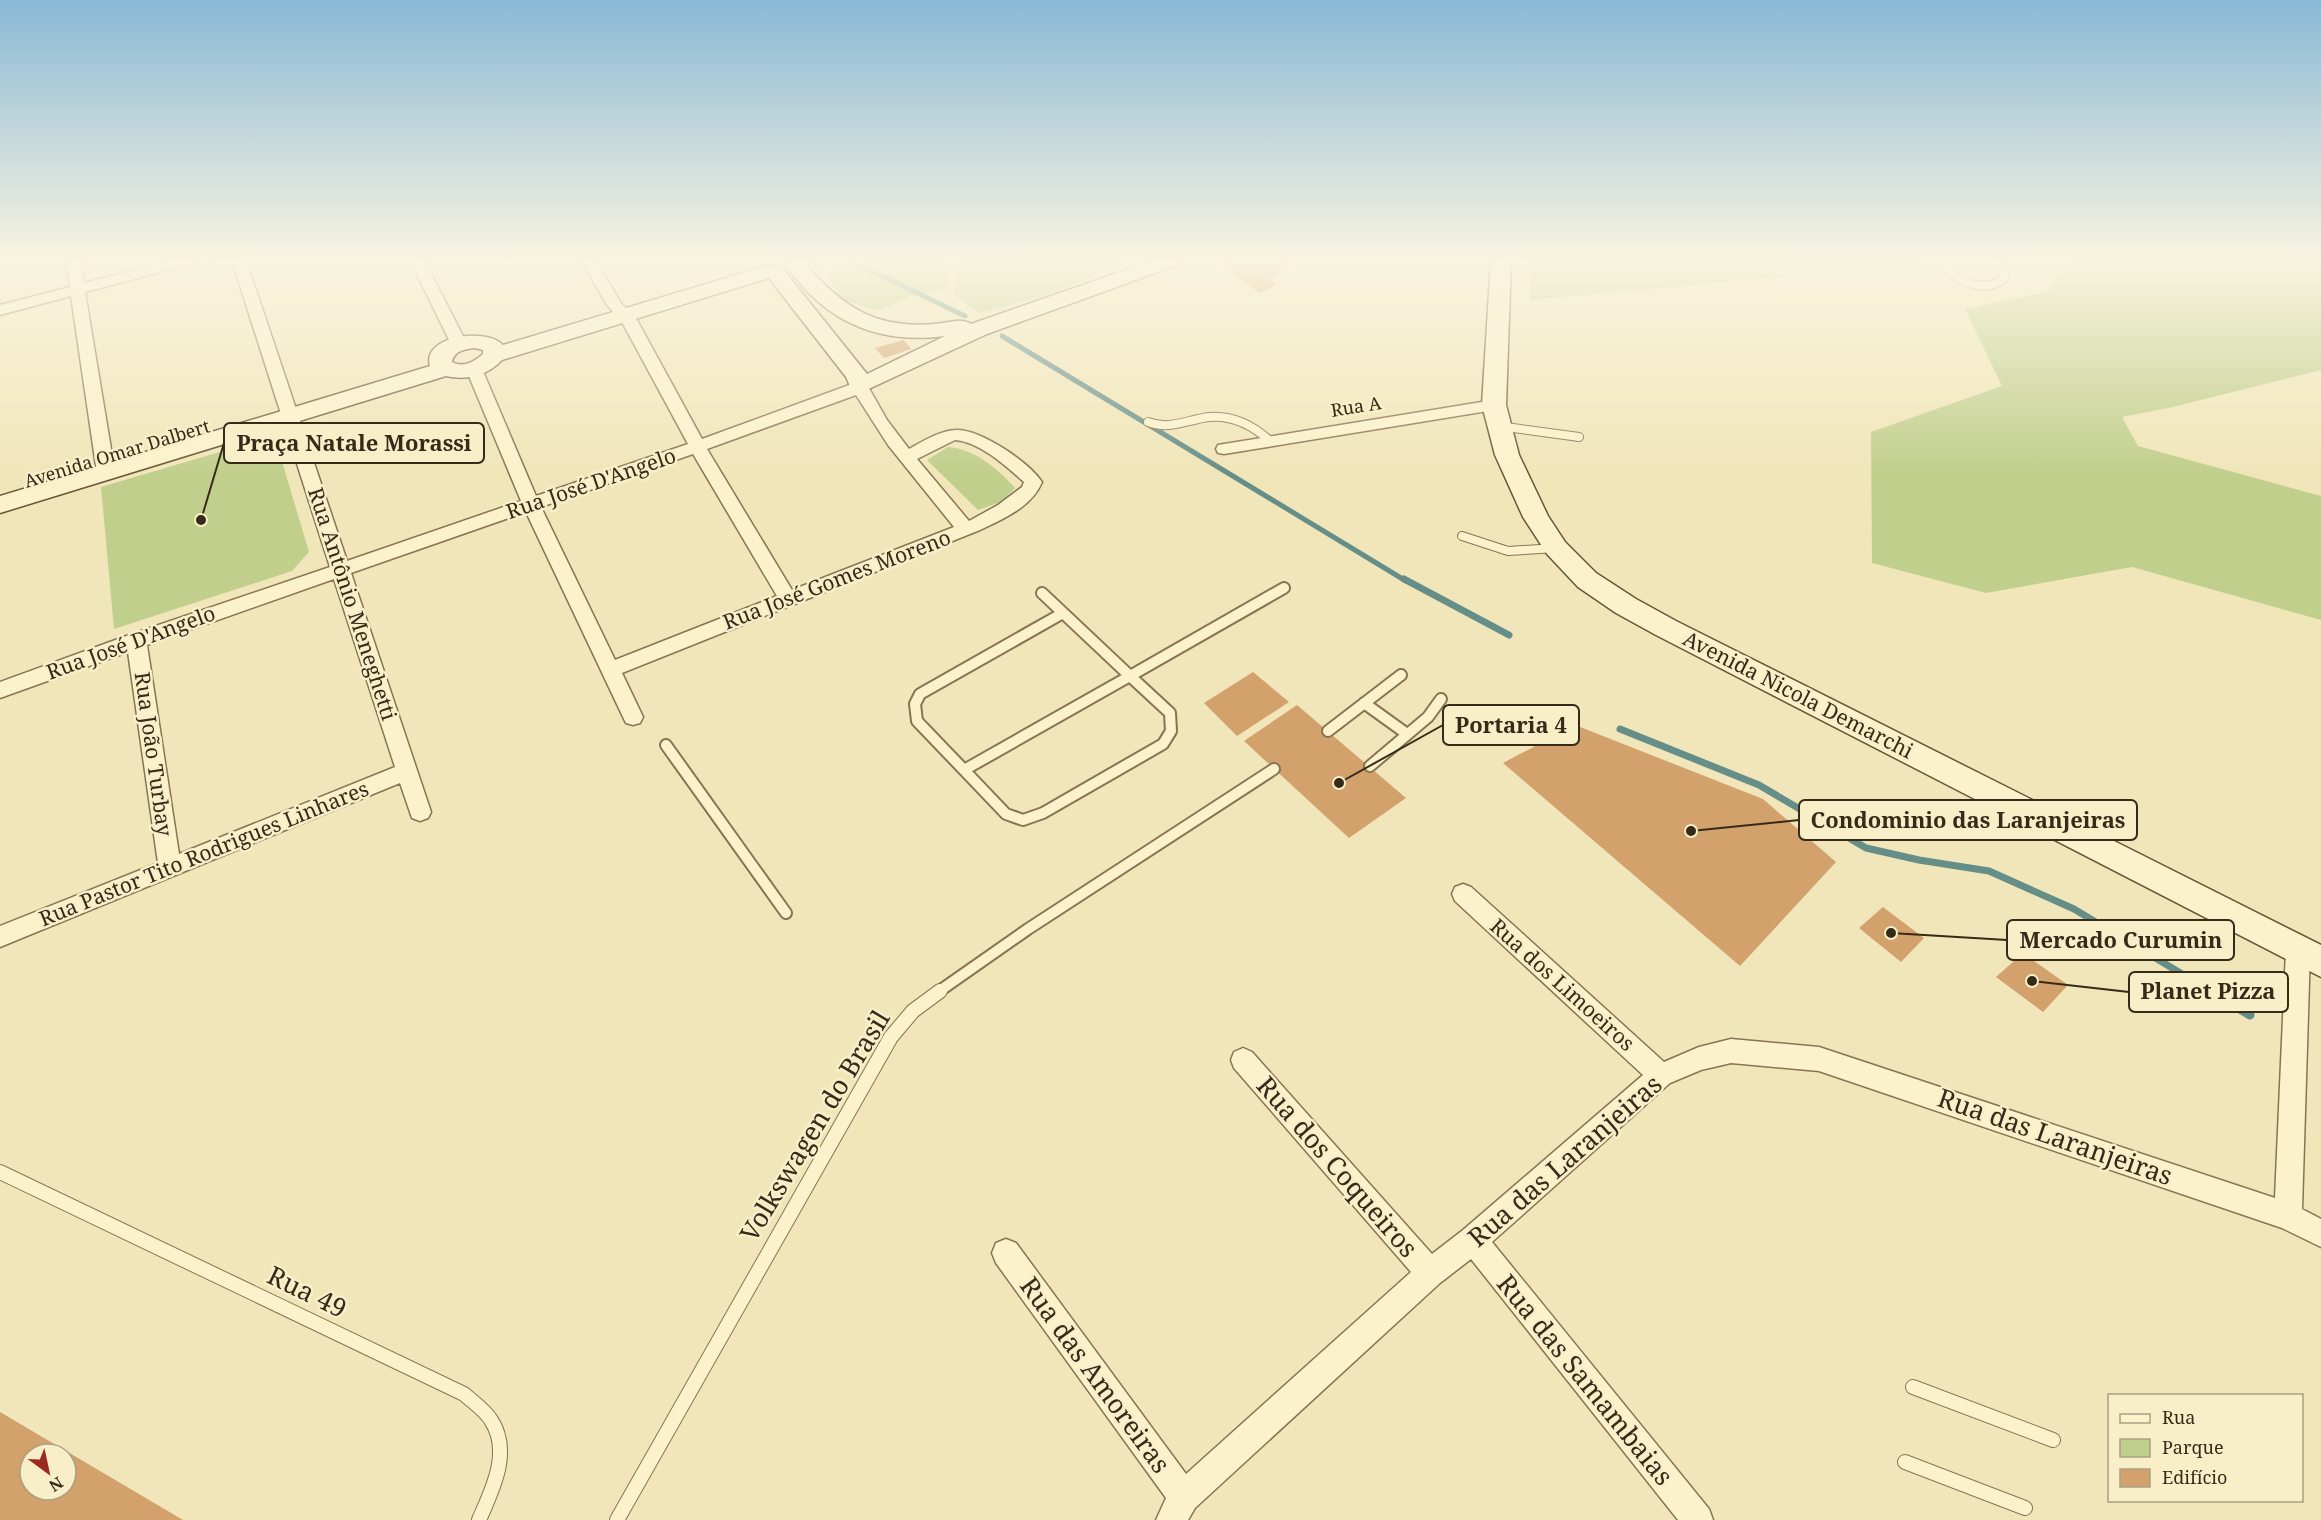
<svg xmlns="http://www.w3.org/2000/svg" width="2321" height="1520" font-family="'Noto Serif',serif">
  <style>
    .green { fill: #c1cf8d }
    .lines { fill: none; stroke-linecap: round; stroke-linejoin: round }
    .stream-far2 { stroke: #668e88; stroke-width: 5 }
    .stream-far1 { stroke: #668e88; stroke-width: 7 }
    .stream { stroke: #668e88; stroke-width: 9 }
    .building { fill: #d2a16c; fill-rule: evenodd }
    .lane-far2-casing { stroke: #887453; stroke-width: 10 }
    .lane-far1-casing { stroke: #887453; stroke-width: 14 }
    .lane-casing { stroke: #887453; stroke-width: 16 }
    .street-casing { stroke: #887453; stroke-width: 3 }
    .secondary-casing { stroke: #695536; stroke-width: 3 }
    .lane-far2 { stroke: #fbf2cc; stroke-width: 8 }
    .lane-far1 { stroke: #fbf2cc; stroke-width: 10 }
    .lane { stroke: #fbf2cc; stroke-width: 14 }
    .street { fill: #fbf2cc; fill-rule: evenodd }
    .secondary { fill: #fbf2cc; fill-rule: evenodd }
    .labels { text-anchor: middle; stroke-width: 5; stroke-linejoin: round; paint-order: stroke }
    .far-street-label { font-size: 18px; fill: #362a19; stroke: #f8efc9 }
    .street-label { font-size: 21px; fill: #362a19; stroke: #f8efc9 }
    .near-street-label { font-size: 26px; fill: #362a19; stroke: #f8efc9 }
    .leader { fill: none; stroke: #362a19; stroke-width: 2 }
    .callout-dot { fill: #362a19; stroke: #f8efc9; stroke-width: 2 }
    .callout { fill: #f8efc9; stroke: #362a19; stroke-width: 2 }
    .callout-label { font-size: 22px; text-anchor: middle; font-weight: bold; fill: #362a19 }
  </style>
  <rect width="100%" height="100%" fill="#f1e6b9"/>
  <path class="green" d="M 881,260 L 947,260 L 948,290 L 912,296 L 879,311 L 840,299 L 826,270 Z
    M 958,260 L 1132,260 L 1048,295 L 979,313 L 954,295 Z
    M 1532,260 L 1928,260 L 1927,263 L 1530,300 Z
    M 2074,260 L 2321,260 L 2321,370 L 2173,407 L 2122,417 L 2138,446 L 2321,496 L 2321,620 L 2132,567 L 1986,593 L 1872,563 L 1871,432 L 2002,386 L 1965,309 L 2046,292 Z
    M 275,438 L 309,552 L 292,571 L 114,629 L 101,487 L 260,440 Z
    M 948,447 C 975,449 998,469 1015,488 L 1001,502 L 978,510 L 927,460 Z"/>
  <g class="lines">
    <path class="stream-far2" d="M 849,260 L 965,316
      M 1002,336 L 1406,581"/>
    <path class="stream-far1" d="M 1404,579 L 1509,635
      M 1620,729 L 1759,785 L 1866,848 L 1919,860 L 1989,871 L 2074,909 L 2212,992"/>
    <path class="stream" d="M 2209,991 L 2250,1015"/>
  </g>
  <path class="building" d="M 1236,260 L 1281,260 L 1292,267 L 1269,279 L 1277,285 L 1260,293 L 1220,266 Z
    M 904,340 L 911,349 L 884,358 L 875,348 Z
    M 1253,672 L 1289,702 L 1237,736 L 1204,703 Z
    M 1297,705 L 1406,798 L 1349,838 L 1244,741 Z
    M 1575,725 L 1763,799 L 1836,862 L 1740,966 L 1503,763 Z
    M 1883,907 L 1924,938 L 1901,962 L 1859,928 Z
    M 2023,953 L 2068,985 L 2043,1012 L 1996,977 Z
    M 0,1412 L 183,1520 L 0,1520 ZM 30,1454 L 66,1454 L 66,1490 L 30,1490 Z"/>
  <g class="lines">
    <g class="lane-far2-casing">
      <path id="lane-far2" d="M 1948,260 L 1946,267 C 1960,283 1988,294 2005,277 L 2001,267 L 1990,260
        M 1148,422 C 1166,429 1180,423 1198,419 C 1226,412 1249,422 1270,441
        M 1499,426 L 1579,437
        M 1462,536 L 1508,551 L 1556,548"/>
    </g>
    <g class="lane-far1-casing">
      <path id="lane-far1" d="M 1042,593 L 1130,676
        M 1130,676 L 1170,713 L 1171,731 L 1163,744 L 1043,813 L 1023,820 L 1006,814 L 964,770 Z
        M 1130,676 L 1284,588
        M 1364,703 L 1407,734
        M 1328,731 L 1401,675
        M 666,745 L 786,913
        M 1370,766 L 1428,717 L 1441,699
        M 964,770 L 917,721 L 915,704 L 920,694 L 1063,613
        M 938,992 L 1028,929 L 1274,769"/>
    </g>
    <g class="lane-casing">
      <path id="lane" d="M 0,1172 L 464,1394 C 473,1402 485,1410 491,1420 C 512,1452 492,1490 479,1520
        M 1913,1387 L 2053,1440
        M 1905,1462 L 2025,1508
        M 617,1520 L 891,1037 L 913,1011 L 940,991"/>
    </g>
    <g class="street-casing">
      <path id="street" d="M 66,260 L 80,260 L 84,283 L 173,260 L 197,260 L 195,263 L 85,292 L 115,473 L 112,477 L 100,477 L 97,473 L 71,296 L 0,315 L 0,305 L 70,287 Z
        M 210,260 L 246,260 L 347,561 L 521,501 L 466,369 L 468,366 L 474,364 L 482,369 L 536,496 L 688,444 L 622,322 L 607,305 L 581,260 L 595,260 L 621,303 L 637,320 L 702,439 L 860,381 L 866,383 L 887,420 L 909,449 C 923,441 939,431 956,430 C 980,429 1029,462 1042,482 C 1032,507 1003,519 980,530 L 622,673 L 643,717 L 640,723 L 633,725 L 626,723 L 623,717 L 526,512 L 351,573 L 431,812 L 428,818 L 420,821 L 412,818 L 400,783 L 0,947 L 0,926 L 158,863 L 128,652 L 0,698 L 0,682 L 129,635 L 330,567 L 233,264 L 217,264 ZM 856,395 L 888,445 L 954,527 L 792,590 L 707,449 ZM 955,440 C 980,442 1006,466 1024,482 L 1022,487 L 998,505 L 969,521 L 917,459 ZM 693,454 L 777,596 L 615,660 L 541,507 ZM 334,579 L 395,767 L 179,854 L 147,645 Z
        M 410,260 L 424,260 L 467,344 L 465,347 L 459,349 L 451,344 Z
        M 796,260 L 816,260 L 801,268 L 791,268 L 789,265 Z
        M 1494,400 L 1502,405 L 1500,409 L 1224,454 L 1218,453 L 1216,449 L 1218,445 L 1224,444 Z
        M 1463,884 L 1471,887 L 1664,1062 L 1699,1047 L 1731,1039 L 1819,1047 L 2275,1198 L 2286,950 L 2290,943 L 2298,940 L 2306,943 L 2310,950 L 2302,1209 L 2321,1219 L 2321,1247 L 2282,1228 L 1819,1071 L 1731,1063 L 1701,1070 L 1670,1083 L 1492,1242 L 1709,1509 L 1713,1520 L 1678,1520 L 1471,1259 L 1440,1283 L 1195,1508 L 1188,1520 L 1156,1520 L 1166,1498 L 996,1263 L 992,1253 L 996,1243 L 1006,1239 L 1016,1243 L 1186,1474 L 1411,1272 L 1234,1068 L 1231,1060 L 1234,1052 L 1243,1048 L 1252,1052 L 1432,1254 L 1463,1230 L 1643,1075 L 1455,901 L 1452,894 L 1455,887 Z"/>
    </g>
    <g class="secondary-casing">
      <path id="secondary" d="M 1154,260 L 1183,260 L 1180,264 L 987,334 L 860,393 L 852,391 L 846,377 L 769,278 L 502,360 C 488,375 467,381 446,376 L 0,513 L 0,496 L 430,366 C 421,336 486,327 503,345 L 769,265 L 782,268 L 867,374 L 945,336 C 877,345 824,321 786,265 L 789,261 L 803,261 C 841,306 874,329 935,324 C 947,323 961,317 971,324 ZM 475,348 L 483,350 L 483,354 C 474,362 463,368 452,362 C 454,351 465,349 475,348 Z
        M 1491,260 L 1511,260 L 1506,405 L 1519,455 L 1548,516 L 1565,542 L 1596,573 L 1636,599 L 1676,621 L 2321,945 L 2321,977 L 1656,635 L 1616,613 L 1578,587 L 1547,554 L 1523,517 L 1495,455 L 1482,405 Z"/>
    </g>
    <use href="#lane-far2" class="lane-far2"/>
    <use href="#lane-far1" class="lane-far1"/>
    <use href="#lane" class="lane"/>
    <use href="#street" class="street"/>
    <use href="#secondary" class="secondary"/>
  </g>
  <linearGradient id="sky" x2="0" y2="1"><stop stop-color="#8ab9d6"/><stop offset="0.55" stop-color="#f9f4e0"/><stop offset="1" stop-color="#f9f4e0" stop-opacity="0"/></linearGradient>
  <rect width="2321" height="473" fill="url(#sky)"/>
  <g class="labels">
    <g class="far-street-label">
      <text transform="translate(1356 407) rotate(-9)" y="6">Rua A</text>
      <text transform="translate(117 454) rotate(-17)" y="6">Avenida Omar Dalbert</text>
    </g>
    <g class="street-label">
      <text transform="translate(591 484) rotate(-19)" y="7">Rua José D'Angelo</text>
      <text transform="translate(837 580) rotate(-21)" y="7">Rua José Gomes Moreno</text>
      <text transform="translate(352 604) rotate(72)" y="7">Rua Antônio Meneghetti</text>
      <text transform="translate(131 643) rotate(-20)" y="7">Rua José D'Angelo</text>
      <text transform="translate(1798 695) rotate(27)" y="7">Avenida Nicola Demarchi</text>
      <text transform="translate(153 754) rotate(82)" y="7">Rua João Turbay</text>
      <text transform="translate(204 854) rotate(-22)" y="7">Rua Pastor Tito Rodrigues Linhares</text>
      <text transform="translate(1562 985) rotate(42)" y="7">Rua dos Limoeiros</text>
    </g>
    <g class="near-street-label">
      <text transform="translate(815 1126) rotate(-59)" y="9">Volkswagen do Brasil</text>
      <text transform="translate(2055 1137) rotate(19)" y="9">Rua das Laranjeiras</text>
      <text transform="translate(1565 1161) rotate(-41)" y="9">Rua das Laranjeiras</text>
      <text transform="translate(1337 1167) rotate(49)" y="9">Rua dos Coqueiros</text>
      <text transform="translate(307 1292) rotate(26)" y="9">Rua 49</text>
      <text transform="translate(1095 1375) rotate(54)" y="9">Rua das Amoreiras</text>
      <text transform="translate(1585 1380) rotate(51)" y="9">Rua das Samambaias</text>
    </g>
  </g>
  <path class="leader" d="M201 520L224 443M1339 783L1443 725M1691 831L1799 820M1891 933L2007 940M2032 981L2129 992"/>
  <g class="callout-dot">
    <circle cx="201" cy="520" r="6"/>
    <circle cx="1339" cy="783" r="6"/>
    <circle cx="1691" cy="831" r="6"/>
    <circle cx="1891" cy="933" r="6"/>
    <circle cx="2032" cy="981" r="6"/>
  </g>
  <g class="callout">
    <rect x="224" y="423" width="260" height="40" rx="6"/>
    <rect x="1443" y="705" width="136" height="40" rx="6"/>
    <rect x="1799" y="800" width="338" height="40" rx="6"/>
    <rect x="2007" y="920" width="227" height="40" rx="6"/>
    <rect x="2129" y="972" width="159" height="40" rx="6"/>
  </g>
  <g class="callout-label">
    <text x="354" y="451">Praça Natale Morassi</text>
    <text x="1511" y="733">Portaria 4</text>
    <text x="1968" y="828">Condominio das Laranjeiras</text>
    <text x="2121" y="948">Mercado Curumin</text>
    <text x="2208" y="999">Planet Pizza</text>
  </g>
  <rect x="2108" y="1394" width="195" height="108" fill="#f8efc9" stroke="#aaa083" stroke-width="1.5"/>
  <rect x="2120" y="1414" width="30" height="9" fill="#fbf2cc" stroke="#aaa083" stroke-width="1.5"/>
  <text x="2162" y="1424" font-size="18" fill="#362a19">Rua</text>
  <rect x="2120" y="1439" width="30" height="18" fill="#c1cf8d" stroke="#aaa083" stroke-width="1.5"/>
  <text x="2162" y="1454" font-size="18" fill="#362a19">Parque</text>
  <rect x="2120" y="1469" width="30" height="18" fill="#d2a16c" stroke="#aaa083" stroke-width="1.5"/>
  <text x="2162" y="1484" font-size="18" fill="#362a19">Edifício</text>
  <g transform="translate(48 1472) rotate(147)"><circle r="28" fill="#f8efc9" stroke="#aaa083" stroke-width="1.5"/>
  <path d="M0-4.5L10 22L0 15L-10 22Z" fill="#9b2a1f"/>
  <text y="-9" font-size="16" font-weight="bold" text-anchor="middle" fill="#362a19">N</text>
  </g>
</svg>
